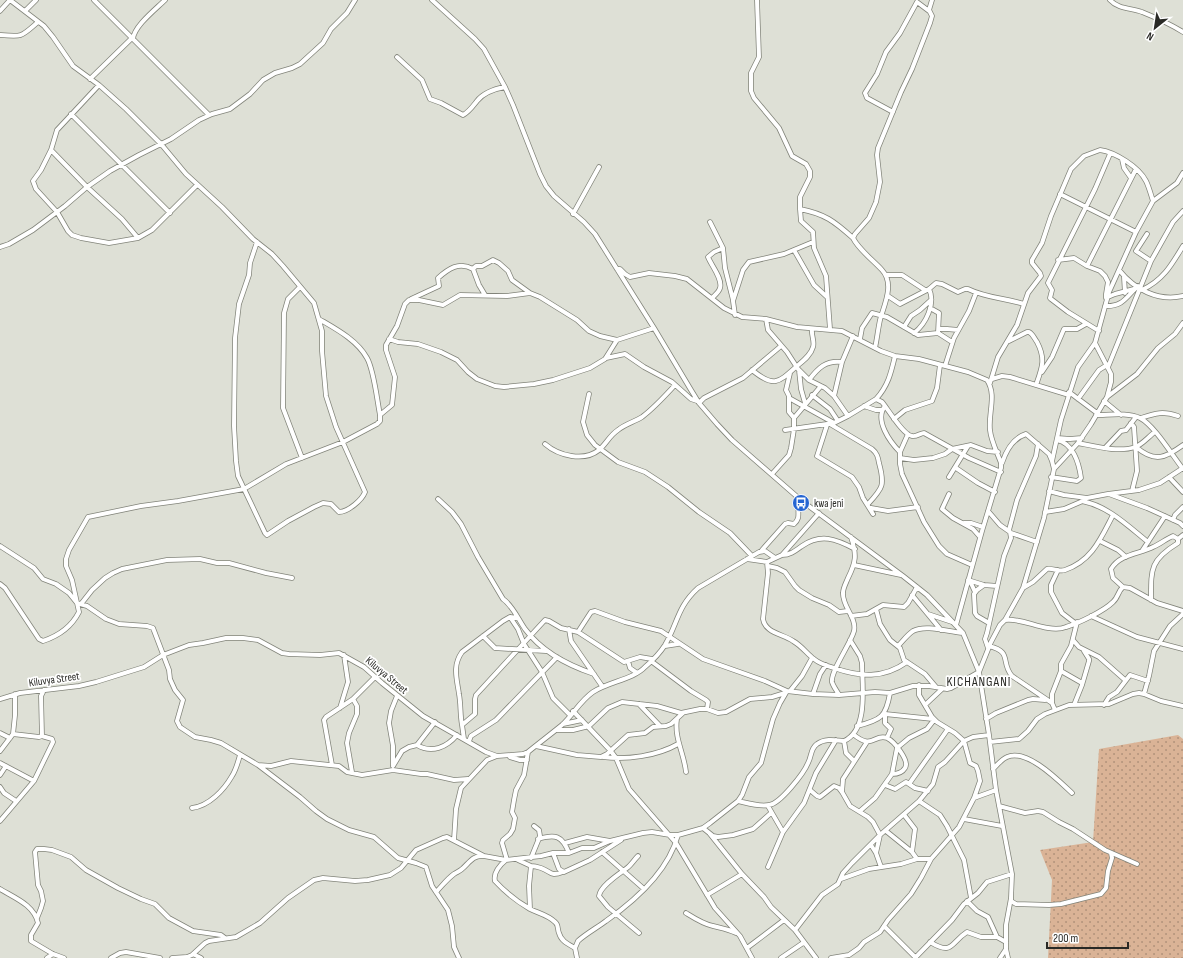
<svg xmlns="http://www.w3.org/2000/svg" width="1183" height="958" font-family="'Sofia Sans Condensed',sans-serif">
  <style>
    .grass { fill: url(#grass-dots) }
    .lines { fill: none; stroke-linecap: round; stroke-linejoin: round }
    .minor-casing { stroke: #82847a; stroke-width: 5.5 }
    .minor { stroke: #fff; stroke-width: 4 }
    .labels { text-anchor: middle; stroke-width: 3.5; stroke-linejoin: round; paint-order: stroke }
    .poi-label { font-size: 11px; fill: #292925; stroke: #fff; text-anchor: start }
    .street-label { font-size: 11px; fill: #292925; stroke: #fff }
    .quarter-label { font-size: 13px; letter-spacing: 1px; fill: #292925; stroke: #fff }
  </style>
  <defs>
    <pattern id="grass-dots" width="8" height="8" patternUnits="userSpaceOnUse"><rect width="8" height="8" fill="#dab396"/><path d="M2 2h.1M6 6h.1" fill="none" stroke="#b1927a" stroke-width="1.8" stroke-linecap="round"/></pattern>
  </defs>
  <rect width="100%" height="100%" fill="#dee0d6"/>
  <path class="grass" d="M 1178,735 L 1183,739 L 1183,958 L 1048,958 L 1052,880 L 1040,850 L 1093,842 L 1099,749 Z"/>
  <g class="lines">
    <g class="minor-casing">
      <path id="minor" d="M 10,0 L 44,26 L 53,37 L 73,66 L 99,85 L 126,109 L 161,144 L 186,174 L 222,207 L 253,239 L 272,254 L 283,266 L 314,303 L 322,331 L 322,351 L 326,396 L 336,427 L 365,492 C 362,500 348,512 339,512 L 331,504 L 323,503 L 314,507 L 288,521 L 267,535 L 265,533 L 238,476 L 236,461 L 234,426 L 235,338 L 239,304 L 249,275 L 250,263 L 257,242
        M 94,0 L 133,39
        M 165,0 C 156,9 134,26 133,39 L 209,115
        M 432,0 L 475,39 L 484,49 L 505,87 L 513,105 L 540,174 L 546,186 L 554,196 L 584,222 L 595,234 L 654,328 L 691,390 L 699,403 L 717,424 L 732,440 L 802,501 L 903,576 L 927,595 L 963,633 L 979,672 L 989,735 L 996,790 L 1012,874 L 1011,898 L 1006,925 L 1006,949 L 1008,958
        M 757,0 L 759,57 L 751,73 L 751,91 L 754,98 L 779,128 L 792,156 L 806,164 L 810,171 L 810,177 L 800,197 L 800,209 L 801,221 L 813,232 L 814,248 L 826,276 L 830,329
        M 1110,0 C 1118,9 1131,8 1142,12 C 1157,18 1170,24 1183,32
        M 0,11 L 10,0
        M 25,11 L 36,0
        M 0,35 C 23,37 21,37 38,22
        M 397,57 L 422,80 L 430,99 L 441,103 L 463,115 C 469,112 473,106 477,101 C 484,92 494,89 505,87
        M 90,79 L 132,38
        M 99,85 L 57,130 L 51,150 L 41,170 L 33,181 L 36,189 L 57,212 L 68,231 L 72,235 L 81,238 L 109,243 L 138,238 L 152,230 L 197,185
        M 893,112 L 867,98 L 865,93 L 877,74 L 886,52 L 900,33 L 917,2 L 929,11
        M 71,114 L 170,213
        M 51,150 L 87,187 L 122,219 L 138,238
        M 1122,159 L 1124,168 L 1131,178
        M 1060,194 L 1136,232
        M 800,209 C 825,214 834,221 853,238
        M 573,214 L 599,167
        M 710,222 L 723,248 L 725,268 L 733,300
        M 1147,234 L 1136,251 L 1151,261
        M 0,247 L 9,244 L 33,230 L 65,206 L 87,187 L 110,171 L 139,155 L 171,139 L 199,120 L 212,114 L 230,109 L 250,94 L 263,80 L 275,73 L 292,68 L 300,64 L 323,43 L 331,29 L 347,13 L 355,0
        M 794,250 L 814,285 L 827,297
        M 1058,260 L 1074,258 L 1087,266 L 1100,271 L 1105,276 L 1108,282 L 1106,294 L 1106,298
        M 1087,266 L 1136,169
        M 617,269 L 620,269 L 625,274 L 630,277 L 649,273 L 675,276 L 687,279 L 724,308 L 742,317 L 766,319 L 797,327 L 842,331 L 881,351 L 895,356 L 919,359 L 968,372 L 987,380 C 997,395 988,413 990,430 C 991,441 997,452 1001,463 L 1001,468 L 982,531 L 956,625
        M 1119,270 C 1134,289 1158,302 1183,296
        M 886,275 L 902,275 L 925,290
        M 1124,277 L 1125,293
        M 300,287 L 288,299 L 284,313 L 283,408 L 302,458
        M 1142,290 C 1163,280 1171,266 1183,246
        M 485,295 L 479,285 L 473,269 L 476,266 L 482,266 L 493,260 L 499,263 L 508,271 L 512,280 L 530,293
        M 888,296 L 900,304 L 929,289 L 936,283 L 942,284 L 958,292 L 965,289 L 968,289 C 986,298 1005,298 1024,304
        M 1108,297 L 1115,294 L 1134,289
        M 712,298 C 715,295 719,292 720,288 C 723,279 711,265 708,257 L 714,252 L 723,248
        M 411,299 L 439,286 L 438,278 C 448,269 459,261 473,269
        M 1105,306 C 1123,307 1126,297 1138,286
        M 930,308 L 939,313 L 938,333 L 952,342
        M 735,315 L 733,301 L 743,270 L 749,262 L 784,254 L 813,242
        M 766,319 L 768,330 L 787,352 L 798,369 L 809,380 L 825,388 L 834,396 L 848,416
        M 904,327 L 911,316 L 920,310 L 931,300
        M 939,329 L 947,329 L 958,330
        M 1099,331 L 1068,312 L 1051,299 L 1050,298 L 1052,290 L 1048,283 L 1095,189 L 1110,154
        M 914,333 C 926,324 936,303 929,289
        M 389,339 L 398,342 L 418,344 L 441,352 L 457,360 L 468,372 L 477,379 L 495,386 L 504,387 L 534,384 L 553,380 L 590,368 L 605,359 L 617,340
        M 860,339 L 862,328 L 872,313 L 887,317 L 918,335 L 938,333
        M 1009,341 L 1027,332 L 1029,332 C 1033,334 1034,338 1037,342 C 1046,359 1042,368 1036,385
        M 875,348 C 877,339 878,329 880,320 C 884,305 895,284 882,270 C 873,260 859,250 853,238 L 855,234 L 869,218 L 876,202 L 880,182 L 877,155 L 878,148 L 901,92 L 912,69 L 930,23 L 932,16 L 929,10 L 932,0
        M 606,358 L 625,354 L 644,367 L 672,382 L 691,399 L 697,401
        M 945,366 L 954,338 L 969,311 L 976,293
        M 1108,367 L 1151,261 L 1173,222 L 1183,211
        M 752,370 C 774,388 778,383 797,366 C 803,361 811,355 813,347 C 815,342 811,335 812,329
        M 799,370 L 801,389 L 805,403
        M 1042,372 L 1052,357 L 1064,329 L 1077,329 L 1086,324
        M 992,379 L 1002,376 L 1010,377 L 1069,395
        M 809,380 C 818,368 826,360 842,362
        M 990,383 L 998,357 L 1017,325 L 1028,293 L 1041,276 L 1040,273 L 1032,263 L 1032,260 L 1042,243 L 1051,216 L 1071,169 L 1084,156 L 1100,150 C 1115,152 1139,167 1146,181 C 1149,187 1151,195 1153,201
        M 1069,392 L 1097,413
        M 589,394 L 583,422 L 587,435 L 595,445 L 618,462 L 645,472 L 668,487 L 699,512 L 730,533 L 752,556
        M 812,395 L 830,409 L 838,421
        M 834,396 L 842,362 L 853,336
        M 1107,397 L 1137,374 L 1158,348 L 1175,334 L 1183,323
        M 789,398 L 834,423
        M 876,399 C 888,386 891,373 895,356
        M 1078,399 L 1099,370 L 1107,365
        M 1104,401 L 1121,415
        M 699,403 L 704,398 L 743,378 L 781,346
        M 864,406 L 876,410 L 882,410
        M 885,406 C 874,420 890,442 900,452
        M 380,415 L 392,405 L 395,377 L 386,350 L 386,345 L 397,326 L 405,304 L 409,300 L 419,300 L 443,305 L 460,295 L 507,296 L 530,293 L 540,297 L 577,320 L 589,331 L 600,336 L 617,340 L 654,328
        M 1096,415 C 1109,415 1128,412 1140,418 C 1154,425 1172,455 1183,469
        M 794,418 L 821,386
        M 1141,418 C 1156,413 1163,411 1178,416
        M 894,419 L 905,410 L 932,401 L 937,388 L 940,365
        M 1131,423 L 1134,427 L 1137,471 L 1132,491
        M 830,424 L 872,449 C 877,453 878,457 879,463 C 885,485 883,488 868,504
        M 827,425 L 817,456 L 852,477 L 859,487 L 863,498 L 873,514
        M 785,430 L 834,423 L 848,416 L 876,399 L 882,402 C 888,409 903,435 912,436 C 916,437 921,433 924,433 L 969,458 L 1001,472
        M 908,434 L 900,452 L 900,464 L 902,474 L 924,522 L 939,546 L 947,554 L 972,565
        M 1057,438 L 1070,439 L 1082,438
        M 1078,443 C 1094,446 1119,453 1135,447 C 1142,445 1149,436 1155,432
        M 545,444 C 559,456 584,462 599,450 C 606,444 610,435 618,430 C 625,424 634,422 642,417 C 654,408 665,396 675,385
        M 1136,447 C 1155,463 1165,458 1183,445
        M 1105,448 L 1121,431 L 1126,430 L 1136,417
        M 900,458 L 914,460 L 933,458 L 945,454 L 952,449 L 971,445 L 987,451 L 998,452
        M 1052,461 L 1061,420 L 1078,367 L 1095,343
        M 1002,463 C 1006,451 1013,438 1026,434 L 1049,454 L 1052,461 L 1054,469
        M 956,468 L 978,483 L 995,492
        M 772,474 L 789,455 L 791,448 L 794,429 L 794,418 L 789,412 L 789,396 L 786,390 L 790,373
        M 949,477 L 968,446
        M 1051,477 L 1077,481 L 1081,478 C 1079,463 1073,443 1057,440
        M 1169,477 L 1183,492
        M 1049,491 L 1064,495 L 1087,498 L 1108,494 L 1139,490 L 1160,483 L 1183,468
        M 949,494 L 942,509 L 953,518 L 973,529 L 980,537
        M 1109,494 L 1147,508 L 1180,523 L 1183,526
        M 438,499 L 452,512 L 461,524 L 478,557 L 503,599 C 513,606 518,619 525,629 C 542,652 567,665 594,674
        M 1082,501 C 1108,506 1128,526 1148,542
        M 871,508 L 888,511 L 918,507
        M 1045,512 L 1064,509 L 1085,500
        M 1173,520 L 1175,515 L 1183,507
        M 964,523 L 971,523 L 983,527
        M 1009,530 L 1017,500 L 1036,456 L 1038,444
        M 1011,533 L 1037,542
        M 1100,541 L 1118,550 L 1126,557
        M 0,546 L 34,568 L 43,579 L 56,584 L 69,593 L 77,603 L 87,606 L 106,619 L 119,624 L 147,626 L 153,628 L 169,670 L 170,679 L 175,690 L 183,700 L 177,721 L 180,727 L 195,737 L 211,740 L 221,743 L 258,765 L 300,797 L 316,811 L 327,819 L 349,830 L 374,837 L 398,858 L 416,863 L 426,867 L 432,886 L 448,910 L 452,926 L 454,947 L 459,958
        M 762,550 L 785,524 L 788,523 L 794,524 C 803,516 794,510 802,501
        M 1142,551 L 1165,516
        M 782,555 C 790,555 795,551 802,546 C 821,533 836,539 855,549
        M 747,559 L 767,562 L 782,555 L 819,513
        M 767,562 L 768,573 L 763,619 C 765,633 783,634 793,641 C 802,646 807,654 814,659 C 820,664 827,666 834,668 C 860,677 883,679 907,662
        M 854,565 L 901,575
        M 768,566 L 777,568 L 785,572 L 795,586 L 799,590 L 812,598 L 829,605 L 839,612 L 848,611
        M 1058,570 L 1051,585 L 1051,592 L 1062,613 L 1075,623
        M 968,580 L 984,585 L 997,586
        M 970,581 L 975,592
        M 0,584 L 5,588 L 39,639 L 43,641 C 58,636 72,626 79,612 L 72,580 L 66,566 L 66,559 L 69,550 L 88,517 L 141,506 L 178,501 L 244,489 L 286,464 L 343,442 L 377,424 L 380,421 L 380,415 C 377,400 374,370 367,358 C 357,340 336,329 319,319
        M 984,585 L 977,590 L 974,594 L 975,613 L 977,616 L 989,623
        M 1123,587 L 1113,578 L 1111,569 C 1120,554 1139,554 1153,547 C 1160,544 1166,539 1173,536 L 1178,539
        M 1023,588 L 1033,582 L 1047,569 C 1053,568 1059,572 1065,570 C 1092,561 1101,538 1113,515
        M 912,595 L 941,630
        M 1151,600 C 1151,569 1150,560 1178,543 L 1178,539 L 1183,535
        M 81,604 L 92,590 L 105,578 L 113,573 L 122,569 L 167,560 L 200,559 L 217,563 L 229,563 L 266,573 L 292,578
        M 876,609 L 880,624 L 890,640 L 900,648 L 904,660 L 925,674 L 936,687
        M 928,614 L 952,622
        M 851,616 L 867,614 L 883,605 L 904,607 L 908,603 L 917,587
        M 1091,616 L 1137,637 L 1183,649
        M 510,617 L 518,629 L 524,644 L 542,672 L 553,698 L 570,715
        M 1005,620 L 1023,588 L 1044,518 L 1054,469 L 1078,443 L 1091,424 L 1107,397 L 1111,382 L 1111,374 L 1095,343 L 1109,292 L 1136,232 L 1153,201 L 1177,183 L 1183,173
        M 569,629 L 571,641 L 602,686
        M 578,632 L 591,612 L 595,611 L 625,622 L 661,631 L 703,659 L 765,681 L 787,691
        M 483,636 L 495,648 L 546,651
        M 1073,640 L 1079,647 L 1099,657 L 1125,680
        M 665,646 L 678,644
        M 898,646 C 903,641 907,635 913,631 C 926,624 948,632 963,633
        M 989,646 C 1013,652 1000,662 1012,676 L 1052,703
        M 988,648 L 985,639 L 987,633 L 1004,556 L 1011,538 L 1010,532 L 1000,525 L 988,511
        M 628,661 L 630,668 L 637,673
        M 651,661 L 691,691 L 706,700 L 708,702 L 707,709
        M 1061,671 L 1082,683 L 1082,685 L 1074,705
        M 919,685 L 919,695 L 932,717 L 937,722 L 955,733 L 964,741 L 970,763 L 976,766 L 978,771 L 980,781 L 974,798
        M 1082,685 L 1089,661 L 1089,659 L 1084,651
        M 790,691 L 802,676 L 812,658
        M 813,694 L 820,674 L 826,665
        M 1144,694 L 1149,676 L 1154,651 L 1170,626 L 1183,614
        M 839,695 C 837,691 833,686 832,682 C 830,672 851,643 854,631 C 857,618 842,606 843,593 C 843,588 846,583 848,578 C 856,562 857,555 851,537
        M 0,699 L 20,693 L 79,686 L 96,682 L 144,667 L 163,655 L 189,645 L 203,643 L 226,638 L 243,638 L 258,640 L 282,653 L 289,654 L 320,655 L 339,653 L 364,667 L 382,683 L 423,716 L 486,752 L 497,756 L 523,754 L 528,752 C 539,743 551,734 562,725 C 573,715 580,701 593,692 C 608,682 634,679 645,667 C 652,661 660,653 665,645 C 678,623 677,607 698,588 L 759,552 L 765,551 L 775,558
        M 639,704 L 660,726
        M 925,705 L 942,689
        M 1104,705 L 1109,697 L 1117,692 L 1130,675 L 1148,681
        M 340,708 L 348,682 L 344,655
        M 1055,710 L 1052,703 L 1052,694 L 1061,671 L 1061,664 L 1071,646 L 1077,622
        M 573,711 L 610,750 L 616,758 L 629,789 L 676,843 L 715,908 L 740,936 L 752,958
        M 885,713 L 885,723 L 891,729 L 887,738
        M 885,714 L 933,719
        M 677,719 C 674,738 684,753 686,772
        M 986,719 L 996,713 L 1028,700 L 1033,699 L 1045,700
        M 563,724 L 582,720
        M 462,725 C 460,715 461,705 459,694 C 457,679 452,666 462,652 L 503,621 L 510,617 L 518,618
        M 857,726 C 881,720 886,717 890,693
        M 556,730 L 573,730 L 589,726 L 608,708 L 622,702 L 657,706 L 681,713 L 700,709 L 707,709 L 718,713 L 726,712 L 750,699 L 772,697 L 785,693
        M 0,733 L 10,738
        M 13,734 L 39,737 L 42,736
        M 853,734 C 873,751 874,733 887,738 C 894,741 910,761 905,768 C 902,773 897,774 892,774
        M 464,739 L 462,725 L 475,714 L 475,699 L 476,695 L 545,620 L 549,621 L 561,628 L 578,632 L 624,662 L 640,657 L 652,659
        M 469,741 L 471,736 L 496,720 L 557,657
        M 844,741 L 846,753 L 854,761
        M 867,742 L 843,779 L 842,792 L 850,806 L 868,817 L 873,822 L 880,835 L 876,853
        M 990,742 L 1019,739 L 1028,731 L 1037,719 L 1045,714 L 1069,705 L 1109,704 L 1133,694 L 1139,693 L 1144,694 L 1161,701 L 1183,706
        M 417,745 C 432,754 447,747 457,735
        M 536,746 L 577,755 L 601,757 L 607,754 L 628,735 L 645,733 L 653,727 L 666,726 L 671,724 L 683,713
        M 0,751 L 13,734 L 15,715 L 15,694
        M 510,757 L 520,760 L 527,760
        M 603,757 C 627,760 657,756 678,744
        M 0,763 L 34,781
        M 258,765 L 271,766 L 291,761 L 339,766 L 347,772 L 362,775 L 393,770 L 421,774 L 427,774 L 454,780 L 468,779
        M 332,765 L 324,720 L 326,717 L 353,699 L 375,677
        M 393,765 L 393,746 L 389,723 L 391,711 L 397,696
        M 393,766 L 402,751 L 409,747 L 417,745 L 435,722
        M 993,769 C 997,765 1002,759 1007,757 C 1027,748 1059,781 1072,793
        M 352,772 L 347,743 L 349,733 L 357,714 L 357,706 L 353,699
        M 0,775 L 6,766
        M 909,784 L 948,729
        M 885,785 L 895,789 L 906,782 L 915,788 L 928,791
        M 0,787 L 4,793 L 16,801
        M 810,790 L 817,796 L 820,797 L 834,786 L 839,788 L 842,792
        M 738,801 C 747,803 759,807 769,805 C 780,804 804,773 808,763 C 812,756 810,749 817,744 C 825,738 835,740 844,741 C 869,730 862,685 862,663 L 860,656 L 850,640
        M 919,801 L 940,815 L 947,826 L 964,860 L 971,898
        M 768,806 L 783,832
        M 999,806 L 1025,813 L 1038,811 L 1043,812 L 1059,822 L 1073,829 L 1105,850 L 1137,864
        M 192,808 C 209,806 224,790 232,776 C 236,770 238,762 240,755
        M 860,811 L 875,798 L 892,774 L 897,748 L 909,738 L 927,729 L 934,720
        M 905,816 L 915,829 L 912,852
        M 964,819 L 1002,826
        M 0,821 L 34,781 L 53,742 L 52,739 L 42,736 L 41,696 L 44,690
        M 703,828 L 713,836 L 718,837 L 733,835 L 753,829 L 771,813
        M 886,831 L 912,852 L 917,859
        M 710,834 L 742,874 L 764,897 L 771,907 L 795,930 L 816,958
        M 538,839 C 555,834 562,835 569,853
        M 454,840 L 456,809 L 461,788 L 487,760 L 497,756
        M 565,843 L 587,837 L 610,841
        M 871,845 L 876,853 L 881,867
        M 602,852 L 644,889
        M 553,853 L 559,869 L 564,872 L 590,860 L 621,840
        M 638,856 C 634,860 631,865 627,868 C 619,874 600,886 599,896 L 608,907 L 639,933
        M 531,858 L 540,836 L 539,830 L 534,826
        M 506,860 C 500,865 493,873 495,881 C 505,892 518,902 530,909 C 538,913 548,915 555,922 C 559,925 557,929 559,933 C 561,941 568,944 575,948
        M 507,860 L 502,843 L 503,840 L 510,834 L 513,829 L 515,818 L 512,812 L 514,800 L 516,790 L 524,775 L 528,752
        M 518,860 L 531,866 L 529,886 L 530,909
        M 531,866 C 534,866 538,867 541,868 C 552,872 550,877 563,872
        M 768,867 L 783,832 L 804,803 L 816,773 L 836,740
        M 841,879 L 869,869 L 901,864 L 917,859 L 931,859 L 959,827 L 974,798 L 996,790
        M 0,889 C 15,898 34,905 38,923 L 31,935 L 31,941 L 53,954 L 64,958
        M 436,892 C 442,886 447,879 454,874 C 457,872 460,871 462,869 C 469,863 473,855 483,856
        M 707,895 L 742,874
        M 1011,898 L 1011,901 L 1016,904 L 1049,905 L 1061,904 L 1101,894 L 1106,888 L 1108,871 L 1112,858 L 1111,853
        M 967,901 L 977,911 L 988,917 L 997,937 L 1006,942
        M 686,913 C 694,918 703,924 713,926 C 721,928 728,929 736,933
        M 37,918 L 41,908 L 43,901 L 41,891 L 38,885 L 35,852 L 37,849 L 44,849 L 52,850 L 71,857 L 86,870 L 118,888 L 141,899 L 155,904 L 169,918 L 193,931 L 221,935 L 225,938
        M 884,926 L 915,957
        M 795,930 L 822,895 L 838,884 L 843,873 L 852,863 L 880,835 L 919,801 L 933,784 L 938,767 L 945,762 L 964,741 L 973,737 L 989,735
        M 930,942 C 953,956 950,943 967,932 L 981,937 L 997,937
        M 747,948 L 784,920
        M 193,954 L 201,958
        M 47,958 L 53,954
        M 111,958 L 120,953 L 126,952 L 160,958
        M 172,958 L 187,957 L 192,955 L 205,943 L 209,941 L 236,937 L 260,923 L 288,898 L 314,880 L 323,878 L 355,881 L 368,880 L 390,875 L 401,868 L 416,850 L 443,838 L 447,837 L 484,856 L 506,860 L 541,856 L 553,853 L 569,853 L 582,848 L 594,848 L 610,841 L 643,833 L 652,832 L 670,835 L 678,835 L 703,828 L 710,823 L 738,801 L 742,795 L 749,777 L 761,763 L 773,719 L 780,703 L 787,691 L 813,694 L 839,695 L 875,692 L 890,693 L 913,686 L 929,686 L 947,689 L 951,688 L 979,672 L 991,642 L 1000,625 L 1005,620 C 1019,618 1034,626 1048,628 C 1054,629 1061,629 1066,627 C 1079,623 1104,611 1113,602 C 1118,598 1118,591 1123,587 L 1130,588 L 1157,603 L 1183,611
        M 577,958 L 575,948 L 578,941 C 584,935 598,927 606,921 C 636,900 668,872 678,835
        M 781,958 L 803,943
        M 831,958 L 849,955 L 859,948 L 864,942 L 880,932 L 888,920 L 911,894 L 921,878 L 931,859
        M 915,958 L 952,920 L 964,904 L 978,893 L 987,882 L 1012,874
        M 1000,958 L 1006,949"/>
    </g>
    <use href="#minor" class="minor"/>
  </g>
  <defs>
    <g id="bus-disc" transform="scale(0.9)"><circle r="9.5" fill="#2565d2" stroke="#fff"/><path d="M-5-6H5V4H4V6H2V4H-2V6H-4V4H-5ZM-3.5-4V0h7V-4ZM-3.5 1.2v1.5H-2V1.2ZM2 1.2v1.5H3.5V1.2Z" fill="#fff"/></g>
  </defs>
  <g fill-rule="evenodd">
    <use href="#bus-disc" x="801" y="503"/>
  </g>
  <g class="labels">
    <g class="poi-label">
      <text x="814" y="507">kwa jeni</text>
    </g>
    <g class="street-label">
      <text transform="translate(387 675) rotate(40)" y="4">Kiluvya Street</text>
      <text transform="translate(54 679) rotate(-8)" y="4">Kiluvya Street</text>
    </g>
    <g class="quarter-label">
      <text x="979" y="686">KICHANGANI</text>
    </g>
  </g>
  <g transform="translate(1155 28) rotate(210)" stroke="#ffffff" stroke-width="3" paint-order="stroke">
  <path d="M0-3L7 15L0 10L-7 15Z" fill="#292925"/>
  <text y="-6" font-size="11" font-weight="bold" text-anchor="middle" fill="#292925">N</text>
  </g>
  <path d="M1047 942v6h81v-6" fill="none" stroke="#292925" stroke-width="2"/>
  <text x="1053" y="942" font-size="12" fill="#292925" stroke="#ffffff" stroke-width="3" paint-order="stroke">200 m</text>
</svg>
